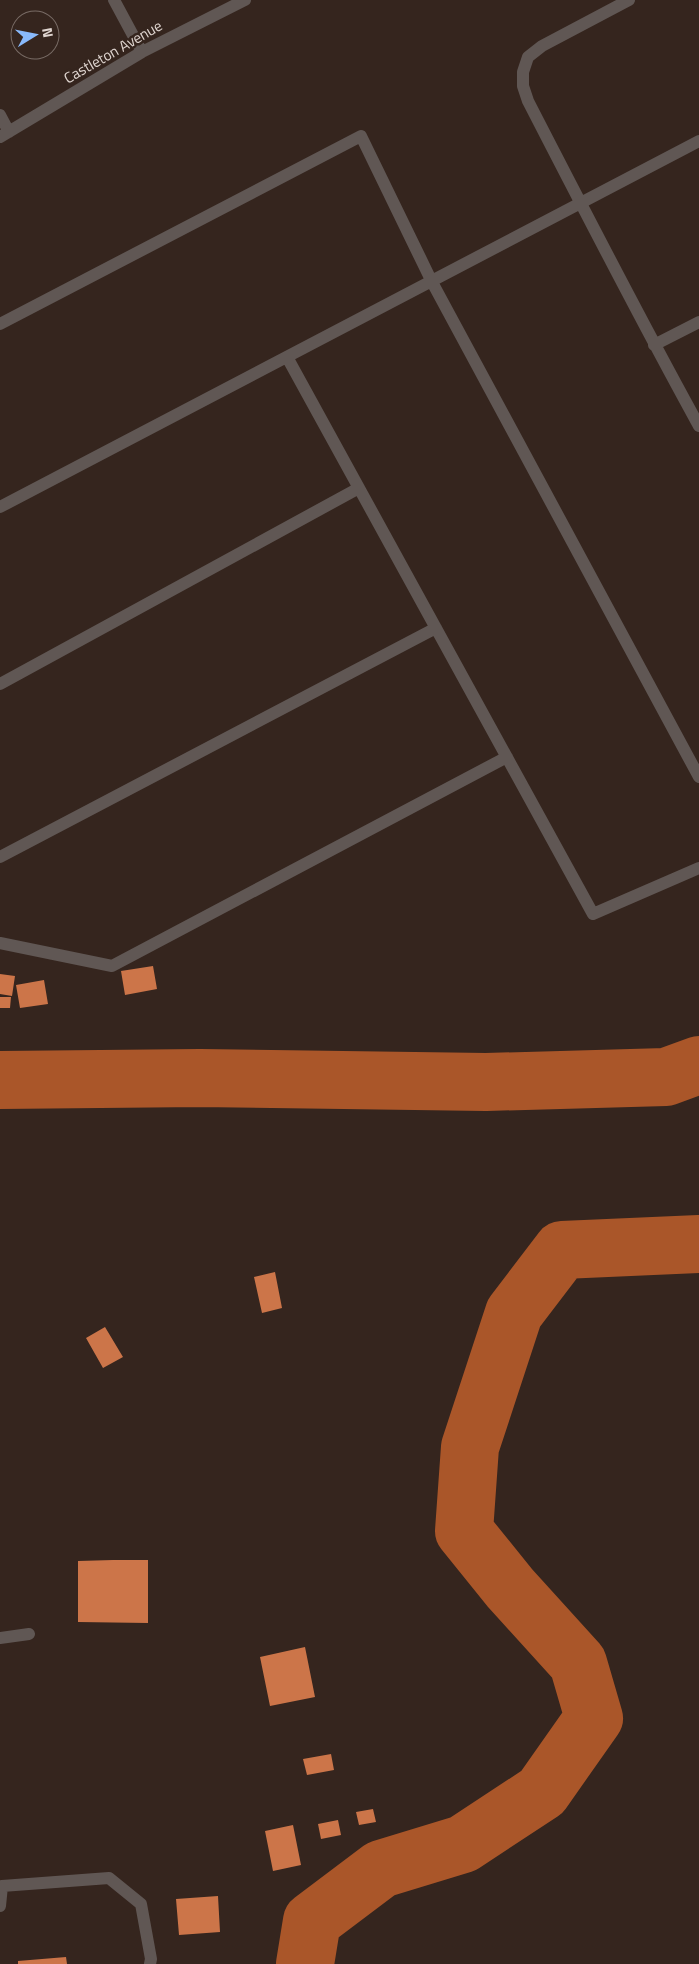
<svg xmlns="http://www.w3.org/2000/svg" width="699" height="1964" font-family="'Titillium Web',sans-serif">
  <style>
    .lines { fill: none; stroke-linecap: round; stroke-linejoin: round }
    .river { stroke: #aa5629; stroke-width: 58 }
    .building { fill: #cc7549 }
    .minor { stroke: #605754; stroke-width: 12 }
    .labels { text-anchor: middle; stroke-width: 5; stroke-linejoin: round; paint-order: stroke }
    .street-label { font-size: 15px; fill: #e0d6d1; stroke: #35251e }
  </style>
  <rect width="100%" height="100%" fill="#35251e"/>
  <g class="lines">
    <path class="river" d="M 0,1080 L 200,1078 L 486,1082 L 666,1077 L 699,1065
      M 305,1964 L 312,1921 L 381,1869 L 463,1844 L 542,1792 L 594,1718 L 578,1663 L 510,1588 L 464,1531 L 470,1447 L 514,1313 L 562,1250 L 699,1244"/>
  </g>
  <path class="building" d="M 153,966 L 157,989 L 125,995 L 121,971 Z
    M 0,974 L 15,976 L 12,996 L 0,994 Z
    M 44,980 L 48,1004 L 20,1008 L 16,985 Z
    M 0,997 L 11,997 L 10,1008 L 0,1008 Z
    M 275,1272 L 282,1308 L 262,1313 L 254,1277 Z
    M 105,1327 L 123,1357 L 103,1368 L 86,1338 Z
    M 113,1560 L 148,1560 L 148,1623 L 78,1622 L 78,1561 Z
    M 305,1647 L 315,1697 L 270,1706 L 260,1657 Z
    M 331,1754 L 334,1770 L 307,1775 L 303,1759 Z
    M 373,1809 L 376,1822 L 359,1825 L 356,1812 Z
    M 338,1820 L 341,1835 L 321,1839 L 318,1824 Z
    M 293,1825 L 301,1865 L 273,1871 L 265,1831 Z
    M 218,1896 L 220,1932 L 179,1935 L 176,1899 Z
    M 66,1957 L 67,1964 L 18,1964 L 18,1961 Z"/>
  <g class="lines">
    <path class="minor" d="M 114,0 L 142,52
      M 629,0 L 542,46 L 528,57 L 523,72 L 523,86 L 528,101 C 584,210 640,319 699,426
      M 0,115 L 9,132
      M 0,137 L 142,52 L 245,0
      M 0,324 L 361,136 L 432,282 L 699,777
      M 654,345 L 699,322
      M 287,357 L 593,914 L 699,868
      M 0,507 L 699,141
      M 0,684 L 359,488
      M 0,857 L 436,628
      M 0,943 L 112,966 L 507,757
      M 0,1638 L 29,1634
      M 0,1906 L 2,1886 L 109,1878 L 141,1904 L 151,1959 L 150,1964"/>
  </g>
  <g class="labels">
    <g class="street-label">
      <text transform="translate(113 52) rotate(-30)" y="5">Castleton Avenue</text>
    </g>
  </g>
  <g transform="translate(35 35) rotate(80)"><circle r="24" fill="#35251e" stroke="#796c66"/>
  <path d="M0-4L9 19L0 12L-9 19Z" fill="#89bafc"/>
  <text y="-8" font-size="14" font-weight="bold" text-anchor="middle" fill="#e0d6d1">N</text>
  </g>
</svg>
